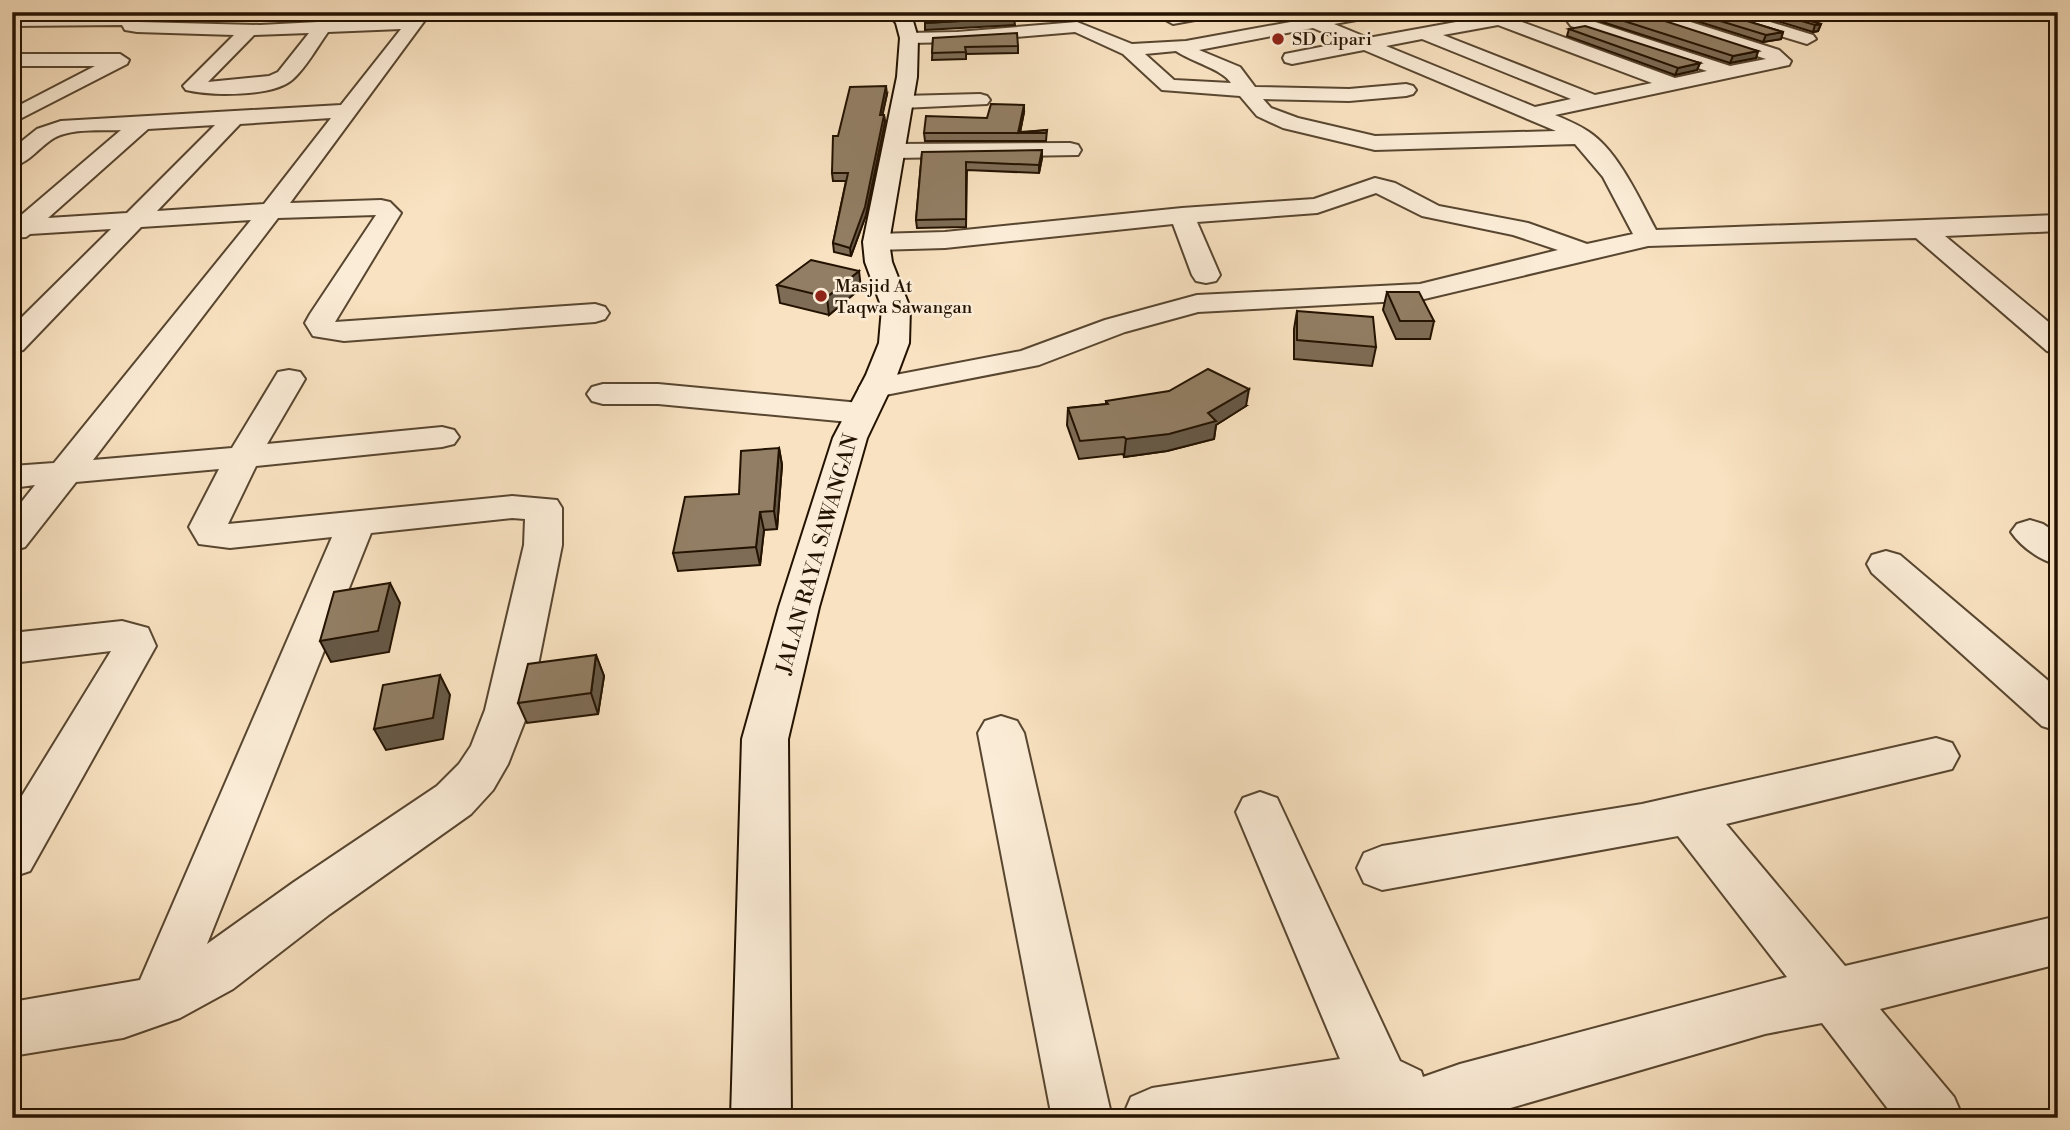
<svg xmlns="http://www.w3.org/2000/svg" width="2070" height="1130" font-family="'Libre Bodoni',serif">
  <style>
    .lines { fill: none; stroke-linecap: round; stroke-linejoin: round }
    .street-casing { stroke: #584630; stroke-width: 4 }
    .secondary-casing { stroke: #231200; stroke-width: 4 }
    .street { fill: #fbecd7; fill-rule: evenodd }
    .secondary { fill: #fbecd7; fill-rule: evenodd }
    .wall { fill: #7e6c56; stroke: #231200; stroke-width: 2 }
    .shaded-wall { fill: #665846; stroke: #231200; stroke-width: 2 }
    .building { fill: #927e64; stroke: #231200; stroke-width: 2 }
    .poi-dot { fill: #8f2418; stroke: #fbecd7; stroke-width: 2.5 }
    .labels { text-anchor: middle; stroke-width: 5; stroke-linejoin: round; paint-order: stroke }
    .far-poi-label { font-size: 18px; fill: #231200; stroke: #fbecd7; text-anchor: start }
    .street-label { font-size: 21px; fill: #231200; stroke: #fbecd7 }
  </style>
  <rect width="100%" height="100%" fill="#f9e2c1"/>
  <filter id="stains"><feTurbulence type="fractalNoise" baseFrequency=".00286" numOctaves="4"/><feColorMatrix values="0 0 0 0 .2 0 0 0 0 .09 0 0 0 0 .02 0 0 0 .5 -.17"/></filter>
  <radialGradient id="worn" r=".72"><stop offset=".6" stop-color="#630" stop-opacity="0"/><stop offset="1" stop-color="#630" stop-opacity=".3"/></radialGradient>
  <g class="lines">
    <g class="street-casing">
      <path id="street" d="M 330,12 L 342,12 L 345,16 L 340,21 L 409,18 L 414,12 L 431,12 L 290,203 L 381,200 L 390,202 L 401,213 L 335,322 L 595,304 L 605,307 L 609,313 L 605,319 L 595,322 L 344,341 L 313,336 L 305,323 L 310,314 L 376,215 L 278,218 L 93,460 L 232,448 L 278,372 L 289,370 L 300,372 L 305,379 L 267,444 L 442,427 L 454,430 L 459,437 L 454,444 L 442,447 L 256,466 L 228,524 L 512,496 L 557,500 L 562,508 L 562,545 L 529,710 L 508,764 L 493,790 L 471,814 L 330,914 L 233,989 L 180,1018 L 123,1038 L 12,1056 L 12,1002 L 140,980 L 332,537 L 230,548 L 199,544 L 189,527 L 219,469 L 76,482 L 25,547 L 12,551 L 12,514 L 35,485 L 12,488 L 12,466 L 54,463 L 251,220 L 141,227 L 23,350 L 12,353 L 12,327 L 111,229 L 30,234 L 26,237 L 12,238 L 12,223 L 121,130 C 100,131 72,128 54,138 C 39,147 29,163 12,167 L 12,149 L 37,129 L 61,121 L 341,105 L 401,29 L 328,32 C 317,47 306,68 292,80 C 272,97 210,96 186,90 L 183,86 L 234,35 L 137,32 L 125,30 L 122,25 L 12,26 L 12,16 L 130,15 L 136,16 L 139,22 L 260,25 L 318,22 ZM 309,33 L 278,72 L 269,76 L 208,82 L 254,35 ZM 331,118 L 264,204 L 157,211 L 240,124 ZM 215,125 L 127,213 L 48,218 L 148,129 ZM 512,518 L 525,519 L 524,545 L 485,710 L 471,746 L 459,764 L 437,786 L 294,882 L 207,944 L 371,533 Z
        M 1182,12 L 1219,12 L 1217,16 L 1173,24 L 1164,19 L 1167,15 Z
        M 1281,12 L 1304,12 L 1317,17 L 1344,12 L 1381,12 L 1379,16 L 1334,24 L 1368,38 L 1511,12 L 1548,12 L 1546,16 L 1519,21 L 1675,78 L 1707,71 L 1571,26 L 1568,22 L 1577,17 L 1583,18 L 1730,66 L 1766,59 L 1635,16 L 1633,12 L 1659,12 L 1779,50 L 1791,61 L 1789,65 L 1555,115 C 1567,120 1579,125 1589,132 C 1618,151 1640,200 1656,230 L 2058,215 L 2058,231 L 1945,236 L 2058,330 L 2058,354 L 2047,351 L 1916,238 L 1648,246 L 1420,300 L 1198,312 L 1125,332 L 1039,365 L 875,397 L 864,395 L 859,388 L 864,381 L 1021,351 L 1105,320 L 1197,295 L 1420,284 L 1558,250 L 1513,235 L 1422,216 L 1376,193 L 1317,213 L 1197,222 L 1220,275 L 1216,281 L 1206,283 L 1196,281 L 1192,275 L 1173,224 L 945,248 L 876,250 L 867,248 L 863,242 L 867,236 L 876,234 L 945,232 L 1182,208 L 1314,199 L 1375,178 L 1395,183 L 1439,206 L 1528,223 L 1587,244 L 1633,234 L 1603,177 L 1575,144 L 1375,150 L 1283,128 L 1257,116 L 1240,96 L 1162,90 L 1123,54 L 1075,32 L 957,42 L 909,43 L 900,38 L 909,33 L 957,32 L 1077,22 L 1132,44 L 1186,41 L 1296,21 ZM 1498,25 L 1652,83 L 1595,95 L 1443,35 ZM 1313,28 L 1346,42 L 1285,54 L 1283,58 L 1285,62 L 1292,64 L 1364,50 L 1556,131 L 1375,136 L 1298,118 L 1271,108 L 1263,99 L 1349,101 L 1406,96 L 1413,94 L 1416,90 L 1413,86 L 1406,84 L 1349,89 L 1255,87 L 1240,67 L 1199,50 ZM 1422,39 L 1571,99 L 1535,107 L 1386,46 ZM 1176,51 C 1192,62 1222,69 1231,83 L 1174,80 L 1145,54 Z
        M 1741,13 L 1813,35 L 1816,39 L 1807,44 L 1735,22 L 1732,18 L 1735,14 Z
        M 12,54 L 120,54 L 129,60 L 127,64 L 12,123 L 12,109 L 95,66 L 12,66 Z
        M 980,94 L 987,96 L 990,100 L 987,104 L 902,108 L 895,106 L 892,102 L 895,98 L 902,96 Z
        M 1070,143 L 1078,145 L 1081,150 L 1078,155 L 894,158 L 886,156 L 883,151 L 886,146 L 894,144 Z
        M 603,384 L 658,384 L 860,403 L 872,406 L 876,413 L 872,420 L 860,423 L 658,404 L 603,404 L 592,401 L 587,394 L 592,387 Z
        M 2030,520 L 2043,524 L 2058,534 L 2058,565 C 2040,560 2022,548 2011,532 L 2017,524 Z
        M 1886,551 L 1900,555 L 2058,689 L 2058,731 L 2042,726 L 1872,573 L 1867,564 L 1872,555 Z
        M 122,621 L 148,628 L 156,646 L 30,871 L 12,877 L 12,812 L 111,651 L 12,663 L 12,633 Z
        M 1001,716 L 1017,721 L 1024,733 L 1112,1118 L 1052,1118 L 978,733 L 985,721 Z
        M 1936,738 L 1952,743 L 1959,756 L 1952,769 L 1726,824 L 1845,966 L 2058,916 L 2058,964 L 1880,1009 L 1954,1097 L 1963,1118 L 1895,1118 L 1822,1023 L 1765,1034 L 1476,1118 L 1391,1118 L 1377,1112 L 1339,1118 L 1122,1118 L 1131,1097 L 1152,1088 L 1340,1059 L 1236,812 L 1243,798 L 1260,792 L 1277,798 L 1400,1061 L 1421,1071 L 1423,1077 L 1460,1064 L 1787,977 L 1678,836 L 1382,890 L 1364,883 L 1357,868 L 1364,853 L 1382,846 L 1642,804 Z"/>
    </g>
    <g class="secondary-casing">
      <path id="secondary" d="M 886,12 L 904,12 L 913,21 L 918,38 L 917,77 L 889,242 L 892,262 L 910,308 L 909,343 L 897,375 L 867,438 L 819,607 L 788,739 L 791,1118 L 731,1118 L 742,739 L 779,607 L 833,438 L 866,375 L 879,343 L 882,308 L 865,262 L 863,242 L 897,77 L 900,38 L 896,23 Z"/>
    </g>
    <use href="#street" class="street"/>
    <use href="#secondary" class="secondary"/>
  </g>
  <path class="wall" d="M 1595,12 L 1758,51 L 1756,58 L 1730,63 L 1593,19 Z
    M 1668,12 L 1734,12 L 1737,18 L 1783,32 L 1781,39 L 1763,42 Z
    M 1748,12 L 1779,12 L 1821,24 L 1818,31 L 1813,32 Z
    M 1569,29 L 1700,63 L 1697,70 L 1675,75 L 1567,36 Z
    M 933,38 L 1018,46 L 1018,53 L 966,54 L 966,59 L 932,60 Z
    M 887,94 L 882,115 L 884,115 L 885,122 L 866,215 L 851,256 L 834,252 L 833,243 L 846,181 L 833,181 L 832,173 L 838,136 Z
    M 1024,112 L 1020,132 L 1047,130 L 1046,141 L 925,141 L 924,133 L 987,118 Z
    M 922,152 L 1042,158 L 1039,173 L 967,170 L 966,227 L 917,228 L 916,220 Z
    M 777,285 L 861,288 L 829,315 L 780,303 Z
    M 1387,292 L 1434,321 L 1430,339 L 1396,339 L 1383,310 Z
    M 1297,311 L 1376,347 L 1372,366 L 1294,359 L 1294,329 Z
    M 1106,401 L 1246,406 L 1216,425 L 1214,439 L 1167,451 L 1124,457 L 1123,454 L 1079,459 L 1067,425 L 1068,408 L 1106,404 Z
    M 779,448 L 782,465 L 777,529 L 764,530 L 760,565 L 678,571 L 673,553 L 739,494 Z
    M 596,655 L 604,676 L 598,714 L 527,723 L 518,703 Z"/>
  <path class="shaded-wall" d="M 1014,18 L 1015,25 L 925,30 L 925,23 Z
    M 1821,24 L 1818,31 L 1813,32 L 1815,25 Z
    M 1783,32 L 1781,39 L 1763,42 L 1766,35 Z
    M 1758,51 L 1756,58 L 1730,63 L 1733,56 Z
    M 1700,63 L 1697,70 L 1675,75 L 1678,68 Z
    M 886,86 L 887,94 L 881,122 L 880,115 Z
    M 1024,105 L 1024,112 L 1020,133 L 1018,133 Z
    M 884,115 L 885,122 L 866,215 L 851,256 L 850,248 Z
    M 1042,150 L 1042,158 L 1039,173 L 1039,165 Z
    M 859,271 L 861,288 L 829,315 L 827,297 Z
    M 1249,389 L 1246,406 L 1216,425 L 1214,439 L 1167,451 L 1124,457 L 1126,439 L 1208,413 Z
    M 779,448 L 782,465 L 777,529 L 774,511 Z
    M 760,512 L 764,530 L 760,565 L 756,547 Z
    M 390,583 L 400,603 L 389,652 L 331,662 L 320,641 Z
    M 596,655 L 604,676 L 598,714 L 591,693 Z
    M 440,675 L 450,695 L 443,739 L 386,750 L 374,729 Z"/>
  <path class="building" d="M 924,12 L 999,12 L 1001,14 L 1014,14 L 1014,18 L 925,23 Z
    M 1596,12 L 1637,12 L 1758,51 L 1733,56 Z
    M 1691,12 L 1734,12 L 1737,18 L 1783,32 L 1766,35 Z
    M 1771,12 L 1779,12 L 1821,24 L 1815,25 Z
    M 1585,26 L 1700,63 L 1678,68 L 1569,29 Z
    M 1017,33 L 1018,46 L 965,47 L 966,52 L 932,53 L 933,38 Z
    M 886,86 L 880,115 L 884,115 L 865,207 L 850,248 L 833,243 L 848,173 L 832,173 L 833,136 L 838,136 L 850,87 Z
    M 991,104 L 1024,105 L 1018,133 L 1047,130 L 1046,133 L 924,133 L 926,116 L 987,118 Z
    M 1042,150 L 1039,165 L 966,162 L 966,219 L 916,220 L 922,152 Z
    M 811,260 L 859,271 L 827,297 L 777,285 Z
    M 1387,292 L 1419,292 L 1434,321 L 1400,321 Z
    M 1297,311 L 1373,317 L 1376,347 L 1297,340 Z
    M 1208,369 L 1249,389 L 1208,413 L 1216,421 L 1169,434 L 1126,439 L 1124,437 L 1080,441 L 1068,408 L 1108,404 L 1106,401 L 1169,391 Z
    M 779,448 L 774,511 L 760,512 L 756,547 L 673,553 L 685,497 L 739,494 L 741,451 Z
    M 390,583 L 378,631 L 320,641 L 334,592 Z
    M 596,655 L 591,693 L 518,703 L 528,664 Z
    M 440,675 L 433,718 L 374,729 L 383,685 Z"/>
  <g class="poi-dot">
    <circle cx="1278" cy="39" r="7"/>
    <circle cx="821" cy="296" r="7"/>
  </g>
  <g class="labels">
    <g class="far-poi-label">
      <text x="1292" y="45">SD Cipari</text>
      <text x="835" y="292">Masjid At<tspan x="835" dy="21">Taqwa Sawangan</tspan></text>
    </g>
    <g class="street-label">
      <text transform="translate(817 554) rotate(-74)" y="7">JALAN RAYA SAWANGAN</text>
    </g>
  </g>
  <rect width="2070" height="1130" fill="none" stroke="#f9e2c1" stroke-width="42"/>
  <rect x="14" y="14" width="2042" height="1102" fill="none" stroke="#231200" stroke-width="3.5"/>
  <rect x="21" y="21" width="2028" height="1088" fill="none" stroke="#231200" stroke-width="2"/>
  <rect width="100%" height="100%" filter="url(#stains)"/>
  <rect width="100%" height="100%" fill="url(#worn)"/>
</svg>
